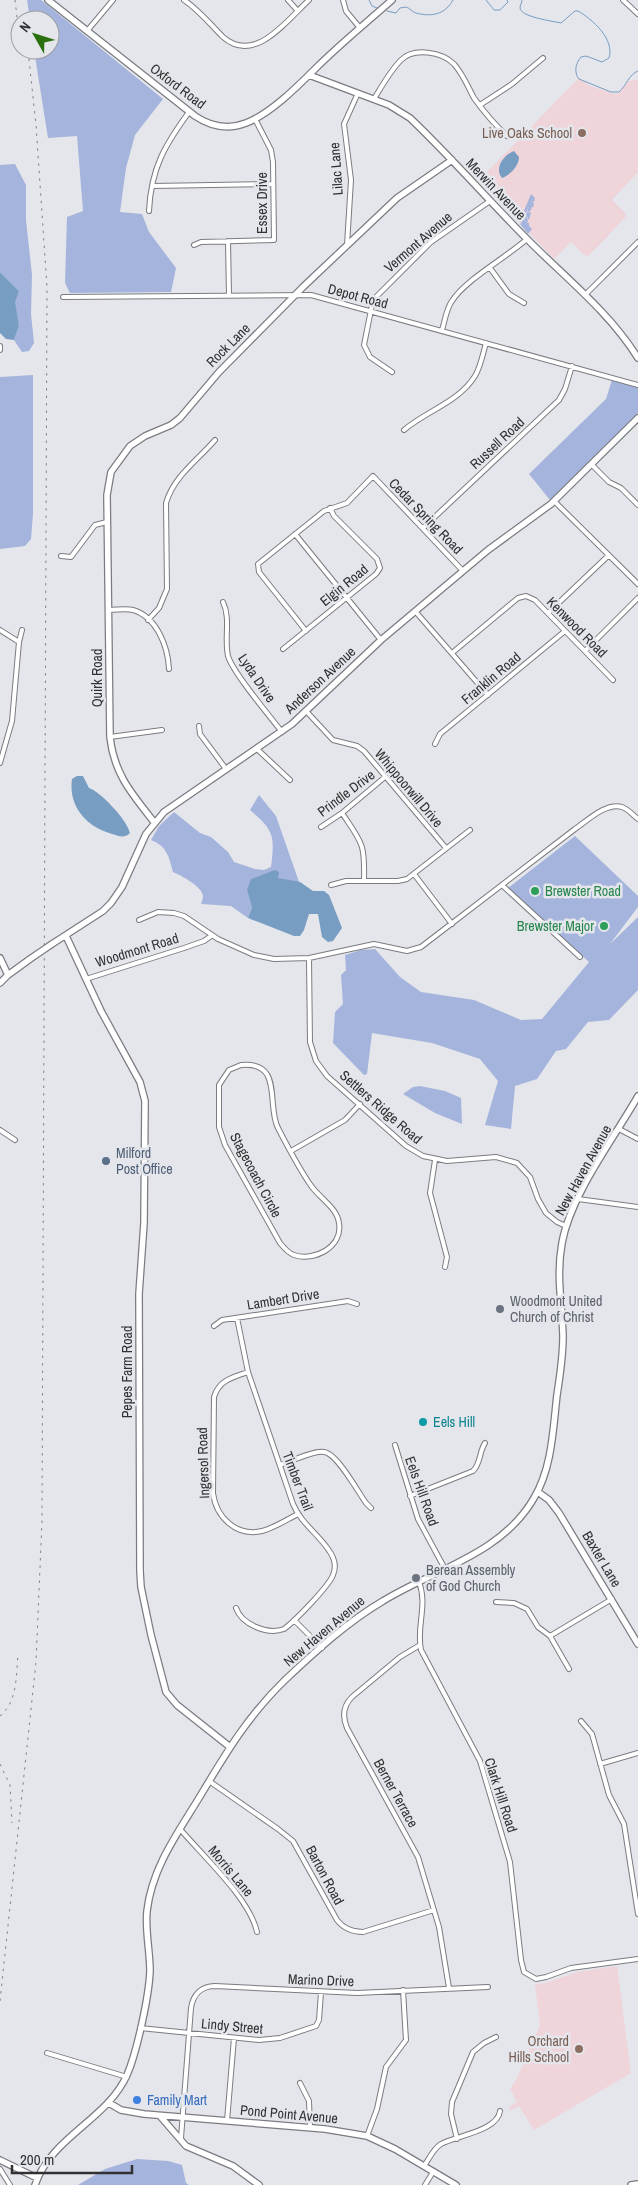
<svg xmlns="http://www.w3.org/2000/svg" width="638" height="2185" font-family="'Archivo Narrow',sans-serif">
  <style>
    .education { fill: #efd4da }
    .green { fill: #a5b4dc }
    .water { fill: #789dc3 }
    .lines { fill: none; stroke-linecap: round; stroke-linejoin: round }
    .stream { stroke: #789dc3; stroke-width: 1 }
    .street-casing { stroke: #7a7c81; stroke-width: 6 }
    .secondary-casing { stroke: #7a7c81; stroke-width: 8 }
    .street { stroke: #fff; stroke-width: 4 }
    .secondary { stroke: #fff; stroke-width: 5.5 }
    .rail { stroke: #828386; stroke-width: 1; stroke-dasharray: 2.5 5; stroke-linecap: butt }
    .secondary-bridge-casing { stroke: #7a7c81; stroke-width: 8; stroke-linecap: butt }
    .secondary-bridge { stroke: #fff; stroke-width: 5.5 }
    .education-dot { fill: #8d6e63; stroke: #e4e6eb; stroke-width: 2 }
    .leisure-dot { fill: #2e9e5b; stroke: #e4e6eb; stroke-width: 2 }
    .service-dot { fill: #5c6f8a; stroke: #e4e6eb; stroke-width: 2 }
    .worship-dot { fill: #6b7280; stroke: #e4e6eb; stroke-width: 2 }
    .culture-dot { fill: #0f9aa8; stroke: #e4e6eb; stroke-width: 2 }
    .shop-dot { fill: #3f7fe0; stroke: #e4e6eb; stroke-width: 2 }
    .labels { text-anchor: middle; stroke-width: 5; stroke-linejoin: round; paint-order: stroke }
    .street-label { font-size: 14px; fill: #313133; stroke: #e4e6eb }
    .education-label { font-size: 14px; fill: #785e54; stroke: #e4e6eb; text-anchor: end }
    .leisure-label { font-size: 14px; fill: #27864d; stroke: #e4e6eb; text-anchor: start }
    .service-label { font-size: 14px; fill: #4e5e75; stroke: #e4e6eb; text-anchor: start }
    .worship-label { font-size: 14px; fill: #5b616d; stroke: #e4e6eb; text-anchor: start }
    .culture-label { font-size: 14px; fill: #0d838f; stroke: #e4e6eb; text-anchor: start }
    .shop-label { font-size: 14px; fill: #366cbe; stroke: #e4e6eb; text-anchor: start }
  </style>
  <rect width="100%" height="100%" fill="#e4e6eb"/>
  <path class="education" d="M 579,78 L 590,86 L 615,94 L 620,92 L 628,81 L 638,80 L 638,172 L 612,200 L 627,215 L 608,236 L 587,257 L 571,242 L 554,259 L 479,180 Z
    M 617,1966 L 631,2073 L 534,2130 L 519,2106 L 510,2111 L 509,2107 L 517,2102 L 510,2089 L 517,2078 L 540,2025 L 535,1984 L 546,1983 L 577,1972 Z"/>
  <path class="green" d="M 27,0 L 41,0 L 163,99 L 135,135 L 126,168 L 120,212 L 142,214 L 149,232 L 176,268 L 171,292 L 70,293 L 65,283 L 67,217 L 83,211 L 77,136 L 48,138 L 34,50 L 50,50 L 50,20 L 30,20 Z
    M 15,164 L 26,185 L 26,220 L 32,275 L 31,314 L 34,343 L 29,351 L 22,352 L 14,340 L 19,326 L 14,302 L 19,291 L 0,272 L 0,165 Z
    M 531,194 L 535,198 L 534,202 L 530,201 L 534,203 L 533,208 L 532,206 L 531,210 L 527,213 L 529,206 L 526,213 L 531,212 L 529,220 L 527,216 L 528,222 L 525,222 L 529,223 L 529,226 L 532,229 L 528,234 L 520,224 L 522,223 L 515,219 L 518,214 L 521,218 Z
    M 33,375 L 33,514 L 31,539 L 25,546 L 0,549 L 0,377 Z
    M 612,380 L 638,388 L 638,413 L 550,500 L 529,474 L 606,399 Z
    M 259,795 L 276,816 L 299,882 L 288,882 L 278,878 L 247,890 L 252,908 L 248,918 L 231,906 L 201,904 C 202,901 203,898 203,896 C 202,886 180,875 173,872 C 169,857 167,846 151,840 L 159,826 L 174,812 L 200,833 L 211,837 L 228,852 L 234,862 L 255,869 L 264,870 L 271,867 C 275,836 274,830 250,810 Z
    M 575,836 L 638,896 L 638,907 L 610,944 L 638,917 L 638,990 L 609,1020 L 588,1022 L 566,1049 L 556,1051 L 537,1079 L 515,1086 L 511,1129 L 485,1125 L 498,1081 L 480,1059 L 432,1043 L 372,1033 L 367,1074 L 364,1075 L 333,1043 L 335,1012 L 343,1004 L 341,975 L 346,970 L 345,955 L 361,950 L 375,949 L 400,977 L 421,992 L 474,1000 L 521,1020 L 542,1019 L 589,962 L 508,888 Z
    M 420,1086 L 445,1091 L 461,1098 L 462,1124 L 435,1113 L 403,1094 L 413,1087 Z
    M 137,2159 L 168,2161 L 182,2165 L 186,2183 L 189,2185 L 78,2185 L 105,2169 Z"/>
  <path class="water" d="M 514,151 L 519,157 C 519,166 510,175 502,178 C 494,169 503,155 514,151 Z
    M 0,272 L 19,291 L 15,302 L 19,326 L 14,340 L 6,339 L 0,333 Z
    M 77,776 L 83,776 L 89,788 C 101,792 127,820 130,833 C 124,839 119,836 112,834 C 87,827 68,807 72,779 Z
    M 275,870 L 279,872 L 278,878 L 300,882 L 313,891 L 324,891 L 329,895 L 342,928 L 333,941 L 328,942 L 322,937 L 318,914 L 309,914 L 304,930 L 300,936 L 294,936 L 248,918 L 252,908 L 247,890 L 251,879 Z"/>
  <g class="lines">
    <path class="stream" d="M 369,0 L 372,6 L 377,8
      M 486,0 L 494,10 L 500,10 L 508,2 L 507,0
      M 522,0 C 522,3 520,5 520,8 C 521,17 552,21 561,23 L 575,11 L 578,11 C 592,19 615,39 609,58 L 602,62 L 586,56 L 581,57 C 575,64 574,73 579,79 L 611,92 L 619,92 C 626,86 629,74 638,71
      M 387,11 L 396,13 L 400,8 L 406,7 C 410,8 412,12 416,13 C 431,17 445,15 453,0"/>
    <g class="street-casing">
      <path id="street" d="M 184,0 C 199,10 210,24 223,37 C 255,65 287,20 309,0
        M 288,0 L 297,10
        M 343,0 L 346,11 L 360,28
        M 623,0 L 638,14
        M 87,31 L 113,0
        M 374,99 C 382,86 390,71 401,60 C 414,47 442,52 454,64 C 463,74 468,87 474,98 C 484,112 494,124 507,136
        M 480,105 L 512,84 L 543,58
        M 152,186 L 273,184
        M 149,211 C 151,168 165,145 189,112
        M 228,241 L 229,295
        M 194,245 L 201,242 L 274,240 L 273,162 L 271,150 L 255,119
        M 347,245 L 351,180 L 344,124 L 358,93
        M 490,268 L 509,294 L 524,303
        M 585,295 L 638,242
        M 63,297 L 311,295 L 638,385
        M 442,330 C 445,321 446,309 452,301 C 465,280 507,257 527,239
        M 0,346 L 0,350
        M 392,372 L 370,357 L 364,345 L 372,305 L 376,297 L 431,242 L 490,201
        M 404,430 C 426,411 459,402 475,376 C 481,366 483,353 486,343
        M 591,464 L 609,482 L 621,488 L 638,505
        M 554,501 L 638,584
        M 423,528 L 559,400 L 565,389 L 572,366
        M 295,534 L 381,640
        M 61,556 L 71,557 L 95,525 L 107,522
        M 223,602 C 231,619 224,638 228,656 C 233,673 269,715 282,732
        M 109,610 C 117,610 126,608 133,610 C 157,617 168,647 169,669
        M 415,611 L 488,695
        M 548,613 L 609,555
        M 148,620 L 159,608 L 167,589 L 166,503 C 174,476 197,461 215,440
        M 0,630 L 19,642
        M 306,631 L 259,572 L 258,564 L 324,511 L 347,503 L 373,476 L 463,571
        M 283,649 L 376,574 L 380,568 L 377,559 L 334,516 L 330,508
        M 585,651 L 638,598
        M 452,653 L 518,598 L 526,596 L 535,600 L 613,680
        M 306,711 L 333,740 L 357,746 L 364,751 L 446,848
        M 199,726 L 200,734 L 226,769
        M 110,737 L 162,730
        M 435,744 L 440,734 L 565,631
        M 257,749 L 290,780
        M 0,763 L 12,721 L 19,642 L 22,630
        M 342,813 C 362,843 365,843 364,880
        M 321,827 L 342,813 L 385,777
        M 414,874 L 452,924
        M 331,885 L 346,881 L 398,881 L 407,879 L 470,830
        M 503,886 L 580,957
        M 139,920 L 158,912 L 174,913 L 184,916 L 218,939 L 254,955 L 274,959 L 309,958 L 374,944 L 407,951 L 421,947 L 575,829 C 587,821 606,802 622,807 C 628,809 633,815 638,819
        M 309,958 L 310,1042 L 316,1061 L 327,1076 L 406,1146 L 423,1156 L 447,1161 L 496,1157 L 517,1163 L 530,1177 L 538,1199 L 546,1213 L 557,1222 L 566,1226
        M 86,979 L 184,948 L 204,941 L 211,936
        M 241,1065 C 284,1061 266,1105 278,1128 C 288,1147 299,1169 312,1187 C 321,1199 337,1208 339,1223 C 343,1247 314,1262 294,1255 C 288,1253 284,1248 280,1243 L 225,1145 L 219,1127 L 219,1085 L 229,1070 Z
        M 619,1129 L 638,1139
        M 0,1130 L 15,1140
        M 291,1151 L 345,1120 L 360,1104
        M 435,1160 L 430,1193 L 447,1257 L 445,1267
        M 578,1199 L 638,1207
        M 214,1326 L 222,1320 L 348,1301 L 357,1304
        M 248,1372 C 233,1377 219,1380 214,1397 L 213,1493 C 216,1517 236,1537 262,1531 C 274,1528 286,1520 298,1514
        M 395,1445 L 418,1519 L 445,1569
        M 280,1465 C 290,1462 314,1450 324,1452 C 337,1453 358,1492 366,1503 L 371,1508
        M 410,1496 L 473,1471 C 481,1463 479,1452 485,1443
        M 419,1582 C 428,1606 416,1626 421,1650 L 480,1761 L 510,1862 L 521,1960 L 524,1972 L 536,1979 L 546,1977 L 571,1968 L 638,1959
        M 496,1602 L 514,1603 L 527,1609 L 538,1627 L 550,1636 L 569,1669
        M 236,1608 C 242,1625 268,1635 284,1629 C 295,1621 329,1586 333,1575 C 337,1566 334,1557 328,1549 C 317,1533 301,1523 293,1504 L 248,1372 L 237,1318
        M 294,1620 L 322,1648
        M 550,1636 L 612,1599
        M 420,1645 L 400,1657 L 352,1697 C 343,1706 342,1716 347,1728 L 418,1857 L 439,1927 L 449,1988
        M 581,1721 L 592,1734 L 609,1795 L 624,1824 L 638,1914
        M 600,1764 L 638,1753
        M 209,1781 L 278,1829 L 293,1841 L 337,1920 C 344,1929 352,1932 363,1932 L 434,1910
        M 180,1829 C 203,1856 250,1899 257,1932
        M 140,2028 L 259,2040 L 280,2038 L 316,2026 L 319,2020 L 321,1992
        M 47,2053 L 127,2077
        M 300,2083 L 309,2101 L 310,2128
        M 227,2121 L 234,2038
        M 367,2136 L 377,2109 L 386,2067 L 406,2040 L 403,1990
        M 181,2138 L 191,2008 C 193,1995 201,1986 215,1986 L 357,1993 L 488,1987
        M 457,2139 L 451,2114 L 452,2102 L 473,2052 L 484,2043 L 496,2037
        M 424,2166 C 429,2159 433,2149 441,2144 C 455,2136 498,2131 500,2111
        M 0,2169 L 10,2185
        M 425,2185 L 433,2172"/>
    </g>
    <g class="secondary-casing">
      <path id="secondary" d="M 48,0 L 195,116 C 210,126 228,130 246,123 C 270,114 297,87 315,69 C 339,45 366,23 392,0
        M 309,75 L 389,105 L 410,118 C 451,157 489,201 529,241 C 567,279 609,312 638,358
        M 154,822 C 132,794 114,774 110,737 L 107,495 L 111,472 L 130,446 L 145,436 L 171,425 L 180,418 L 219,372 L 303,287 L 397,198 L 452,160
        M 66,936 L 101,1011 L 140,1082 L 145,1101 L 144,1223 L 139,1294 L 140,1571 L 141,1587 L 151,1635 L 166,1692 L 177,1705 L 230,1747
        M 52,944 L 103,911 L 111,903 L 122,887 L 146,834 L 164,812 L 292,724 L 381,640 L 488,550 L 551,504 L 638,418
        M 0,958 L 8,975
        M 0,983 L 8,975 L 30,959
        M 538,1492 L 549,1500 L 559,1513 L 638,1644
        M 109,2103 L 121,2110 L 144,2114 L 325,2129 L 367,2136 L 395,2149 L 456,2185
        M 160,2116 L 186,2146 L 233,2166 L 259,2185
        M 0,2160 L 37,2178
        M 35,2185 C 51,2137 107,2120 127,2075 C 137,2052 149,1996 150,1971 C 150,1951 145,1931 147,1911 C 152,1868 177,1834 199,1798 C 226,1753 247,1717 285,1680 C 315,1652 347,1622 383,1601 C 435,1569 502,1554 534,1498 C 552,1468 553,1430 557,1395 C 560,1376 563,1356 563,1336 C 562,1304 556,1275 562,1243 C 571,1194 613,1140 638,1096
        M 631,2185 L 638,2184"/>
    </g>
    <use href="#street" class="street"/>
    <use href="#secondary" class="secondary"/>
    <path class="rail" d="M 15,0 L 20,43
      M 0,1716 C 18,1701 16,1675 18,1654
      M 0,1764 L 10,1785 L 12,1823
      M 0,2001 L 36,1662 L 42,1521 L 47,287 L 36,125 L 28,50"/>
    <g class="secondary-bridge-casing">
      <path id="secondary-bridge" d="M 30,959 L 52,944"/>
    </g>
    <use href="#secondary-bridge" class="secondary-bridge"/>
  </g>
  <g class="education-dot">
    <circle cx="582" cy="133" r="5"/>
    <circle cx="579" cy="2049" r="5"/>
  </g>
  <g class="leisure-dot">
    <circle cx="535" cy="891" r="5"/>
    <circle cx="604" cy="926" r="5"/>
  </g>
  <circle class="service-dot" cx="106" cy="1161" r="5"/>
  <g class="worship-dot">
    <circle cx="500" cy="1309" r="5"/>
    <circle cx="416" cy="1578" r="5"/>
  </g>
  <circle class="culture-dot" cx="423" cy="1422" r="5"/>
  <circle class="shop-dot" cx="137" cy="2100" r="5"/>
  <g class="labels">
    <g class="street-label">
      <text transform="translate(178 86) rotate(37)" y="5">Oxford Road</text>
      <text transform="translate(336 169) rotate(-94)" y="5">Lilac Lane</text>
      <text transform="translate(496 189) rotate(46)" y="5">Merwin Avenue</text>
      <text transform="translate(262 203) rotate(-90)" y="5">Essex Drive</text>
      <text transform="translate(418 242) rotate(-41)" y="5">Vermont Avenue</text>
      <text transform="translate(358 296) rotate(15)" y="5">Depot Road</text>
      <text transform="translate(228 345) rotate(-45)" y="5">Rock Lane</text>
      <text transform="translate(497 443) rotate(-43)" y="5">Russell Road</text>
      <text transform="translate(426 516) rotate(46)" y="5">Cedar Spring Road</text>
      <text transform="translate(344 585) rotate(-39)" y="5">Elgin Road</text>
      <text transform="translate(577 627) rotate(45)" y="5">Kenwood Road</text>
      <text transform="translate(97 678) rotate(-90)" y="5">Quirk Road</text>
      <text transform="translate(257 678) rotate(56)" y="5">Lyda Drive</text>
      <text transform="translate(491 678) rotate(-40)" y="5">Franklin Road</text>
      <text transform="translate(320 680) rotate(-43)" y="5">Anderson Avenue</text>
      <text transform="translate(409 788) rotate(50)" y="5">Whippoorwill Drive</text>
      <text transform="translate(346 793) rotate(-37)" y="5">Prindle Drive</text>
      <text transform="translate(137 950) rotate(-17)" y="5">Woodmont Road</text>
      <text transform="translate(381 1107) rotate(41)" y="5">Settlers Ridge Road</text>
      <text transform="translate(583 1170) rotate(-61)" y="5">New Haven Avenue</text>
      <text transform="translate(256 1175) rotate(62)" y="5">Stagecoach Circle</text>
      <text transform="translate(283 1299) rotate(-9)" y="5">Lambert Drive</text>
      <text transform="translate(127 1372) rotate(-90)" y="5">Pepes Farm Road</text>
      <text transform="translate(203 1463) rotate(-92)" y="5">Ingersol Road</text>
      <text transform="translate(298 1481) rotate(69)" y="5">Timber Trail</text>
      <text transform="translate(422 1491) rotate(70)" y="5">Eels Hill Road</text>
      <text transform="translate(602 1559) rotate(59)" y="5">Baxter Lane</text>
      <text transform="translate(324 1631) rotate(-40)" y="5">New Haven Avenue</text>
      <text transform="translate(396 1793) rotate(61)" y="5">Berner Terrace</text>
      <text transform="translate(501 1795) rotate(72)" y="5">Clark Hill Road</text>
      <text transform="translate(231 1871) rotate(50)" y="5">Morris Lane</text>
      <text transform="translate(325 1875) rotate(62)" y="5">Barton Road</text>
      <text transform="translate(321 1980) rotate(2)" y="5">Marino Drive</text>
      <text transform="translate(232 2026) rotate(5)" y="5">Lindy Street</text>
      <text transform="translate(289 2114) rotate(5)" y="5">Pond Point Avenue</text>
    </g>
    <g class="education-label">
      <text x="572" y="138">Live Oaks School</text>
      <text x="569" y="2046">Orchard<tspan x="569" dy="16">Hills School</tspan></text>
    </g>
    <g class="leisure-label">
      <text x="545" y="896">Brewster Road</text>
      <text x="594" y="931" text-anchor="end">Brewster Major</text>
    </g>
    <g class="service-label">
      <text x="116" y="1158">Milford<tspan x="116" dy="16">Post Office</tspan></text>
    </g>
    <g class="worship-label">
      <text x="510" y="1306">Woodmont United<tspan x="510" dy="16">Church of Christ</tspan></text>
      <text x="426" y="1575">Berean Assembly<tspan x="426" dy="16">of God Church</tspan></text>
    </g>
    <g class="culture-label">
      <text x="433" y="1427">Eels Hill</text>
    </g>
    <g class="shop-label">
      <text x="147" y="2105">Family Mart</text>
    </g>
  </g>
  <g transform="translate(35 35) rotate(309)"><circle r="24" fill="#e4e6eb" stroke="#9c9ea1"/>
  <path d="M0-4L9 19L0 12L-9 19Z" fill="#2b700e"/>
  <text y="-8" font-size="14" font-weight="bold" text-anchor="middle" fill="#313133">N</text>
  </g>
  <path d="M12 2165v8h120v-8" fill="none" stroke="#313133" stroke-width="2.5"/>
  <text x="20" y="2165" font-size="15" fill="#313133" stroke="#e4e6eb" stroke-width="4" paint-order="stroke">200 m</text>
</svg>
